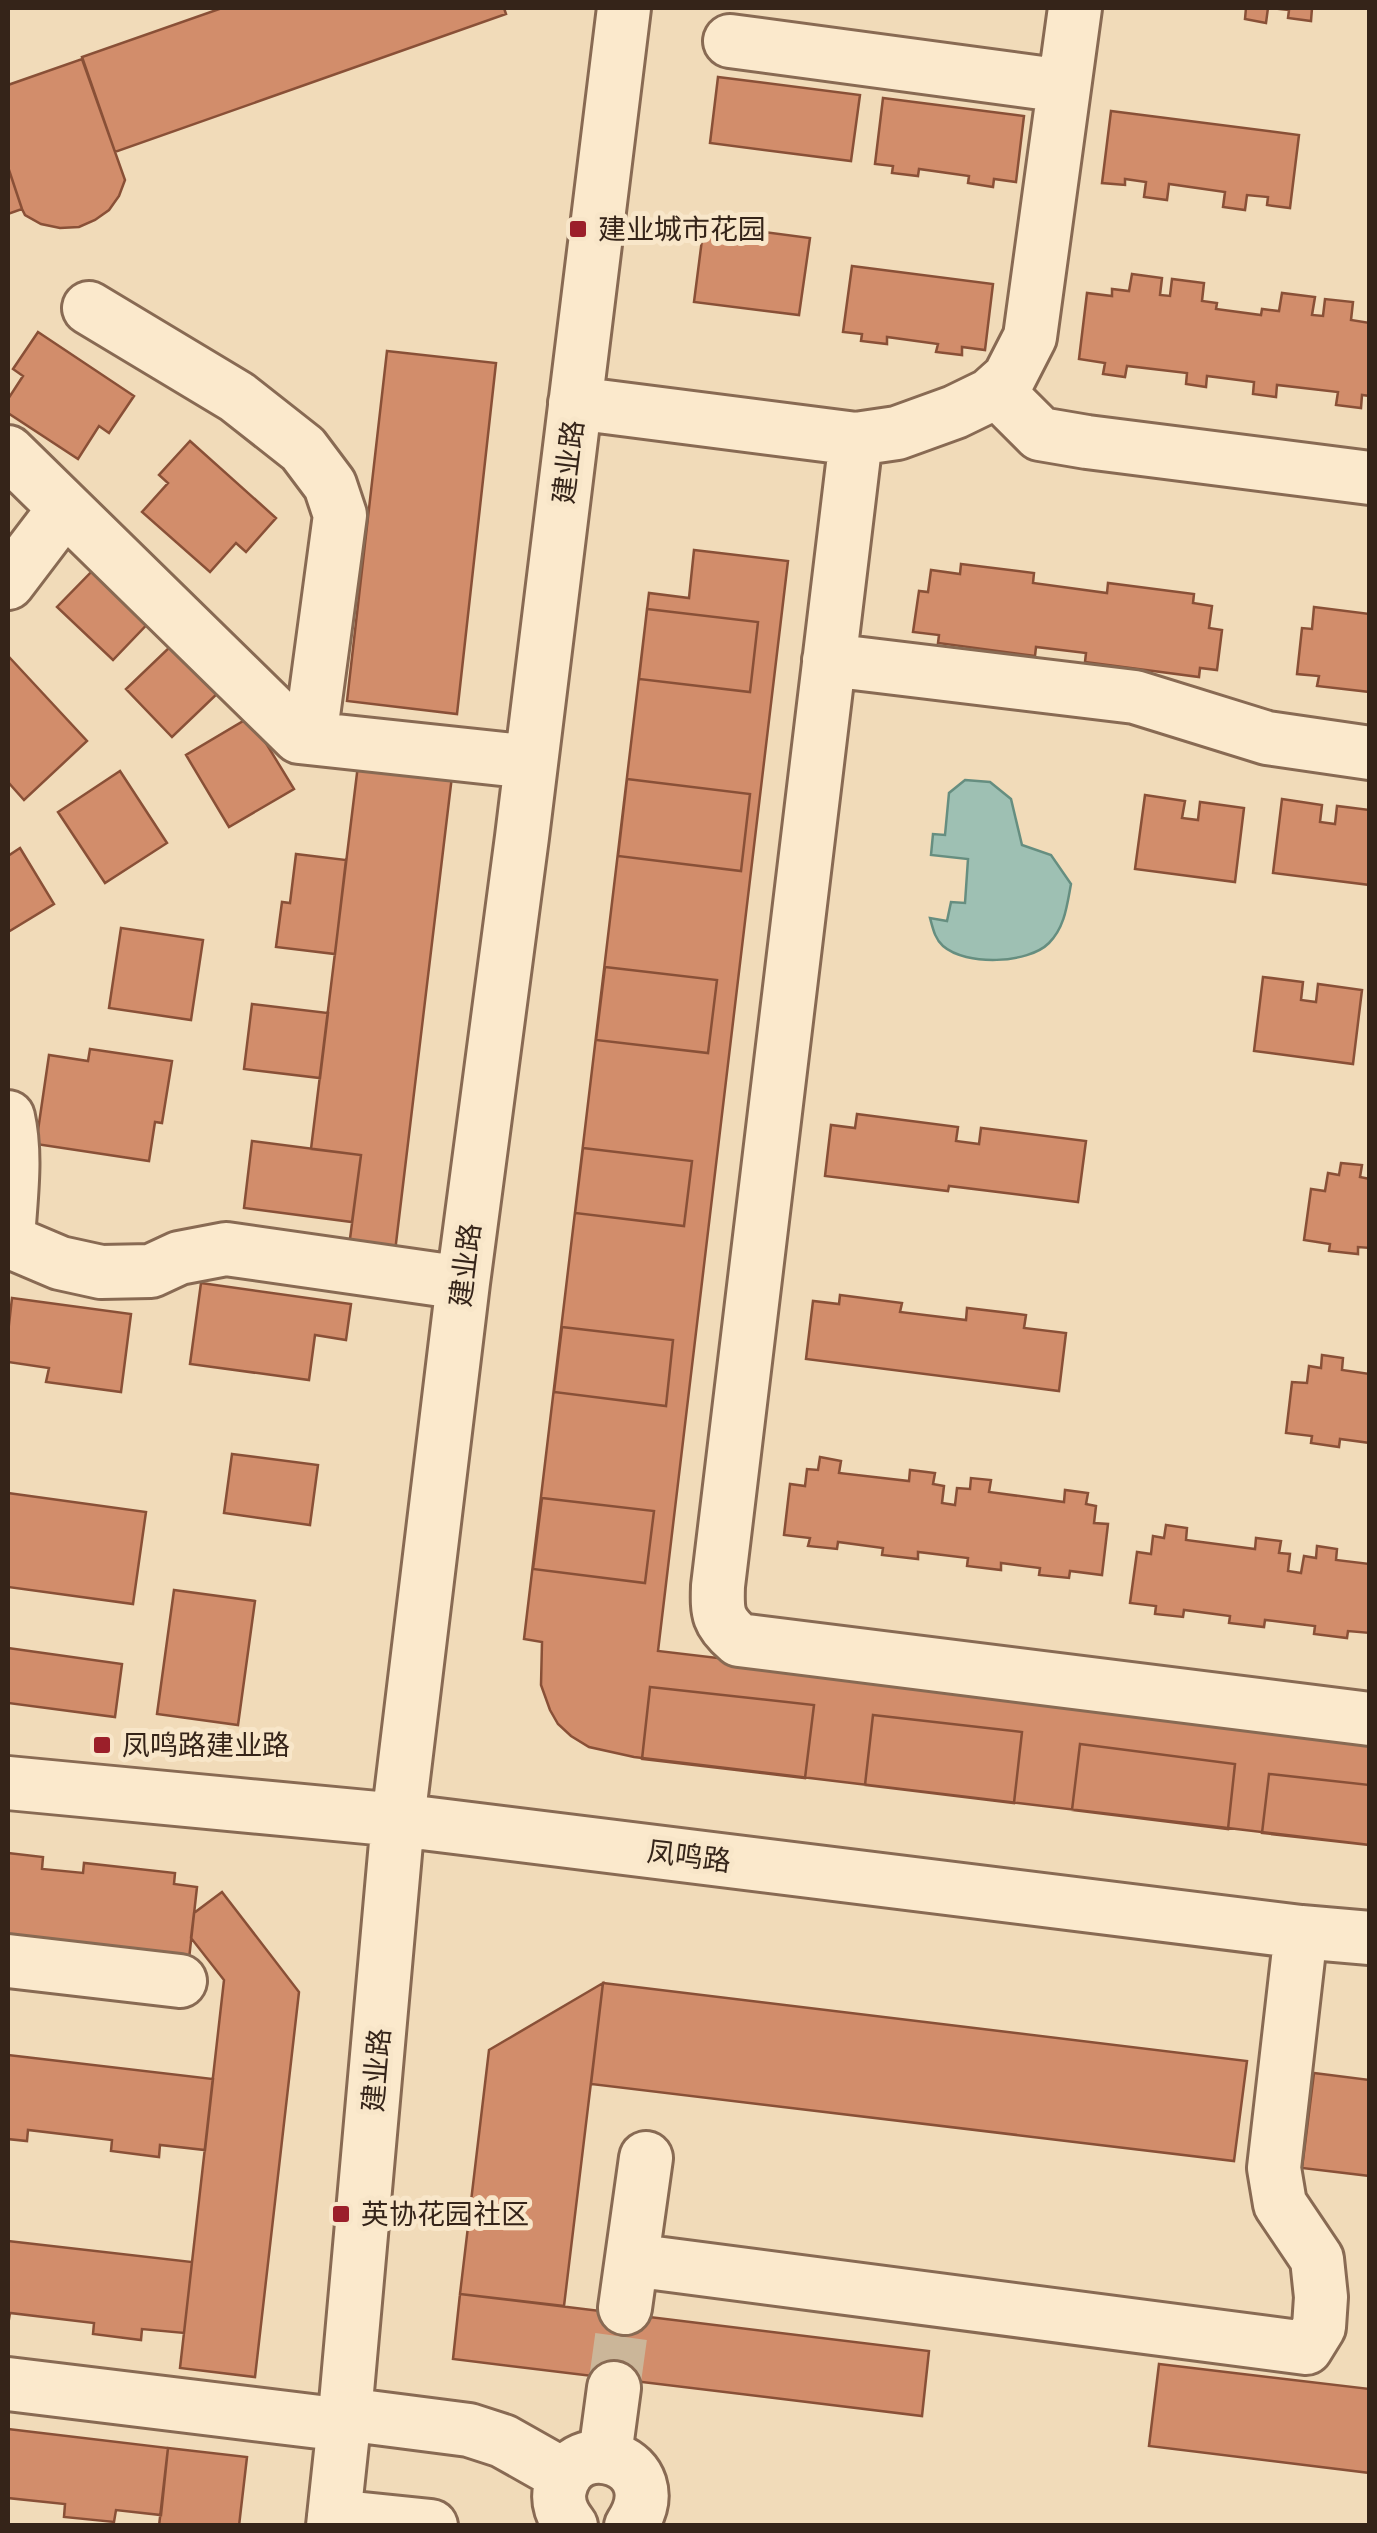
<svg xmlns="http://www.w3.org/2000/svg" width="1377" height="2533" font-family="Merriweather,'Noto Sans SC',serif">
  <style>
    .water { fill: #9ec0b3; stroke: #668e80; stroke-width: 2.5 }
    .building { fill: #d28d6b; stroke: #895037; stroke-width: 2.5 }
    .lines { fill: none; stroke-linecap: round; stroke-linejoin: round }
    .minor-tunnel { stroke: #cbb699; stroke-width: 52; stroke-dasharray: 52 26; stroke-linecap: butt }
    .minor-casing { stroke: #886a53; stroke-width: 58 }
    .minor { stroke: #fbe9cc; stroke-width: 52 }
    .poi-dot { fill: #9b1f2a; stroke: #f8e6c9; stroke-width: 4 }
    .labels { text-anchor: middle; stroke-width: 10; stroke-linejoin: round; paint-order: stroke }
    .poi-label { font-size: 28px; fill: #352419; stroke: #f8e6c9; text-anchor: start }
    .street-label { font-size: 28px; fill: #352419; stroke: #f8e6c9 }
  </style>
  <rect width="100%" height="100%" fill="#f1dbb9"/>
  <path class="water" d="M 965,780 L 990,782 L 1011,799 L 1022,845 L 1051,855 L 1071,884 C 1067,905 1065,927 1049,943 C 1028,964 966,966 943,946 C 935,939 933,929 930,918 L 947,921 L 951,902 L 965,903 L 968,859 L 931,855 L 933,834 L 945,835 L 949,793 Z"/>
  <path class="building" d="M 222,8 L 504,8 L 506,14 L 115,152 L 82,57 Z
    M 1246,8 L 1268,8 L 1266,23 L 1245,19 Z
    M 1270,8 L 1312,8 L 1311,21 L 1288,18 L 1289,10 Z
    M 82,59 L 125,180 L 119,196 L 109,210 L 95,220 L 79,227 L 60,228 L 41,224 L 25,215 L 22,209 L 8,167 L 8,85 Z
    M 718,77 L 860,95 L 851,161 L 710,143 Z
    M 883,98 L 1024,116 L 1016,182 L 994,179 L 993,187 L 968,183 L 969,176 L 919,169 L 918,176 L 892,173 L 893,166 L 875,164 Z
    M 1111,111 L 1299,135 L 1290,208 L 1267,205 L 1268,197 L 1247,195 L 1245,210 L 1223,207 L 1225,192 L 1169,184 L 1167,200 L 1144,197 L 1146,182 L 1125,179 L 1125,185 L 1102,183 Z
    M 8,167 L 22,209 L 8,214 Z
    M 704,224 L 810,238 L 799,315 L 694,302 Z
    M 852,266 L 993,284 L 985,350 L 962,347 L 962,355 L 936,352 L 938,344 L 887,337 L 887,344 L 861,341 L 862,334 L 843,332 Z
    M 1132,274 L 1162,278 L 1160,295 L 1170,296 L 1172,279 L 1204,283 L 1202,301 L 1217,303 L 1216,309 L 1261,315 L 1262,309 L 1279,311 L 1282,293 L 1315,297 L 1312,315 L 1323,316 L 1325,299 L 1353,302 L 1351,320 L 1370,323 L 1370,396 L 1362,395 L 1361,408 L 1336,405 L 1338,392 L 1277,385 L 1276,397 L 1253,394 L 1254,382 L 1207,376 L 1206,387 L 1186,384 L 1187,373 L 1127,366 L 1125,377 L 1103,374 L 1105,363 L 1079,359 L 1087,293 L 1112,296 L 1112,289 L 1129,291 Z
    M 38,332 L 134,396 L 109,433 L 99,426 L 78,459 L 8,413 L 8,399 L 23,376 L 13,369 Z
    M 387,351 L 496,363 L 457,714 L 347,701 Z
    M 190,441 L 276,518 L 246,552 L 236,543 L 210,572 L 142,512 L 168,483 L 159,475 Z
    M 694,550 L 788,561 L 658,1651 L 1370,1735 L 1370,1845 L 634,1757 L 589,1747 L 571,1736 L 558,1724 L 550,1710 L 541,1685 L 542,1642 L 524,1639 L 649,593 L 689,598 Z
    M 101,562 L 156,615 L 113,660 L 57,607 Z
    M 961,564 L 1034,573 L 1033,583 L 1107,593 L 1108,583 L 1194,594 L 1193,603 L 1212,606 L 1209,628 L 1222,630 L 1217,670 L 1200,668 L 1199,677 L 1085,662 L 1086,653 L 1036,647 L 1035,656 L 938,643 L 939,635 L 913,632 L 919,591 L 928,592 L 931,570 L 960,574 Z
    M 1314,607 L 1370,614 L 1370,692 L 1317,686 L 1319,676 L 1297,674 L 1302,628 L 1312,629 Z
    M 647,609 L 758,622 L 750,692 L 639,679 Z
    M 173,644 L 219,692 L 172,737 L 126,689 Z
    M 10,658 L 87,741 L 24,800 L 8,782 L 8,660 Z
    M 250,717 L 294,789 L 229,827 L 186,755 Z
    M 358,765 L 452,776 L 394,1260 L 348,1254 L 361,1155 L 311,1149 Z
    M 120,771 L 167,843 L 105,883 L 58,812 Z
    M 627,779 L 750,794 L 741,871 L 618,856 Z
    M 1145,795 L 1185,801 L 1182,818 L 1198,820 L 1200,802 L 1244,808 L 1235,882 L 1135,869 Z
    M 1282,799 L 1322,805 L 1320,822 L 1335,824 L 1337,806 L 1370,810 L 1370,885 L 1273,873 Z
    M 20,848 L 54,904 L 8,932 L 8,856 Z
    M 296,854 L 346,860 L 335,954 L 276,947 L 282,902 L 290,903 Z
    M 121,928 L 203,940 L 191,1020 L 109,1008 Z
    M 605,967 L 717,980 L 708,1053 L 596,1040 Z
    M 1263,977 L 1303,982 L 1301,1000 L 1316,1002 L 1318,984 L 1362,990 L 1353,1064 L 1254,1051 Z
    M 252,1004 L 328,1013 L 320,1078 L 244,1069 Z
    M 90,1049 L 172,1061 L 162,1123 L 155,1122 L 149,1161 L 36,1144 L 49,1055 L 88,1061 Z
    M 857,1114 L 958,1127 L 956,1141 L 979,1144 L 981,1128 L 1086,1141 L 1078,1202 L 949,1186 L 948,1191 L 825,1176 L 831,1125 L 855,1128 Z
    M 252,1141 L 361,1155 L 352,1222 L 244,1208 Z
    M 583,1148 L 692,1161 L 684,1226 L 575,1213 Z
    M 1341,1163 L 1362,1165 L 1360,1177 L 1370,1179 L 1370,1248 L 1358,1247 L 1358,1254 L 1329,1251 L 1330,1244 L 1304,1240 L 1311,1189 L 1325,1191 L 1328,1173 L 1339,1175 Z
    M 201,1283 L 351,1304 L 346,1340 L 315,1335 L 309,1380 L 190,1364 Z
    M 840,1295 L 902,1303 L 900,1312 L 966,1320 L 967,1308 L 1026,1315 L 1024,1328 L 1066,1333 L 1059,1391 L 806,1359 L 813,1301 L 839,1304 Z
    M 12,1298 L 131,1314 L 121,1392 L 46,1382 L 49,1368 L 8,1362 L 8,1333 Z
    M 562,1327 L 673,1340 L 666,1406 L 554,1392 Z
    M 1322,1355 L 1343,1358 L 1342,1370 L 1370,1374 L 1370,1443 L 1340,1439 L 1339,1447 L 1311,1443 L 1312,1436 L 1286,1433 L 1292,1382 L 1307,1383 L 1309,1366 L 1321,1368 Z
    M 232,1454 L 318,1465 L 310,1525 L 224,1513 Z
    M 820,1457 L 841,1461 L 839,1473 L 909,1481 L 910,1470 L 935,1473 L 933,1484 L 944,1486 L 942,1503 L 955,1505 L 957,1488 L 970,1489 L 971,1478 L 991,1480 L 989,1492 L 1064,1502 L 1065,1490 L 1088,1493 L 1086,1504 L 1096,1506 L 1094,1523 L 1108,1524 L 1102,1575 L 1070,1571 L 1069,1578 L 1039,1575 L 1040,1568 L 1001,1563 L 1001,1570 L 967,1566 L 968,1558 L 918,1552 L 918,1559 L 882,1555 L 883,1548 L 838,1542 L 837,1549 L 808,1546 L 810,1538 L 784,1535 L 790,1484 L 805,1486 L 807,1469 L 818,1470 Z
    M 8,1493 L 146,1512 L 133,1604 L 8,1587 Z
    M 542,1498 L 654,1511 L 645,1583 L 533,1569 Z
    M 1166,1525 L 1187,1528 L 1186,1540 L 1255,1549 L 1256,1538 L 1281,1541 L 1279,1553 L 1290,1554 L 1288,1571 L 1301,1573 L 1304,1556 L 1316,1558 L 1317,1546 L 1337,1549 L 1336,1560 L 1370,1564 L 1370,1633 L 1348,1631 L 1347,1638 L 1314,1634 L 1315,1626 L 1265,1620 L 1264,1627 L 1229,1623 L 1230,1616 L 1184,1610 L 1183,1617 L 1155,1614 L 1156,1606 L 1130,1603 L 1137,1552 L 1151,1554 L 1153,1536 L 1164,1538 Z
    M 174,1590 L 255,1601 L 238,1725 L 157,1714 Z
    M 8,1648 L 122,1664 L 115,1717 L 8,1703 Z
    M 650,1687 L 814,1705 L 805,1778 L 642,1759 Z
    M 873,1715 L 1022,1732 L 1014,1803 L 865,1785 Z
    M 1080,1744 L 1235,1764 L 1228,1829 L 1072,1810 Z
    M 1269,1774 L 1370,1785 L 1370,1845 L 1262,1833 Z
    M 8,1853 L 43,1857 L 42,1869 L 83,1873 L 84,1863 L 175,1873 L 174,1884 L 197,1887 L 189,1959 L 8,1948 Z
    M 222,1892 L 299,1992 L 255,2377 L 180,2368 L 224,1980 L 191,1938 L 194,1913 Z
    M 603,1983 L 1247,2061 L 1234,2161 L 591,2084 Z
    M 603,1983 L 564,2306 L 460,2294 L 489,2050 Z
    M 8,2055 L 213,2079 L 205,2150 L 160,2145 L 159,2157 L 111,2151 L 112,2140 L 28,2130 L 27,2141 L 8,2139 Z
    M 1314,2073 L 1370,2080 L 1370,2176 L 1302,2168 Z
    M 8,2241 L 192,2262 L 184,2333 L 142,2329 L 141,2340 L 93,2334 L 94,2323 L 10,2313 L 8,2325 Z
    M 460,2294 L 929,2351 L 922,2416 L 453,2359 Z
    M 1159,2364 L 1370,2389 L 1370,2473 L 1149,2446 Z
    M 8,2429 L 168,2448 L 161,2515 L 116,2510 L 114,2522 L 64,2517 L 65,2504 L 8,2498 Z
    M 168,2448 L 247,2457 L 239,2526 L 159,2526 Z"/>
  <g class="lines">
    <path class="minor-tunnel" d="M 614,2388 L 625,2308"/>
    <g class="minor-casing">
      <path id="minor" d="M 730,41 L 1064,86
        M 89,308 L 237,397 L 303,449 L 330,485 L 340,515 L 310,738
        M 996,390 L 1040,434 L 1087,442 L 1370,478
        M 575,403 L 856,439 L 897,433 L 955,412 L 990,395 L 1009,378 L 1030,337 L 1075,8
        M 856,439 L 718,1586 C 717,1614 718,1622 739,1640 L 1370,1719
        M 8,452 L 299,737 L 531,762
        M 8,583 L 65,508
        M 829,660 L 1135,697 L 1267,738 L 1370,753
        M 8,1117 C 17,1157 10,1200 8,1241
        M 8,1241 L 60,1263 L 101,1272 L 151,1271 L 179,1258 L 226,1249 L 463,1283
        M 8,1783 L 398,1820 L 1301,1932 L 1370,1938
        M 8,1961 L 180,1981
        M 632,2260 L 1306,2348 L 1319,2327 L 1321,2297 L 1317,2259 L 1280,2204 L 1274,2168 L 1301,1932
        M 625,2308 L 646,2158
        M 8,2384 L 344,2425
        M 345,2414 L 469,2430 L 503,2441 L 565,2476
        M 605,2455 L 614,2388
        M 334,2516 L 431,2526
        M 333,2526 L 345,2414 L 398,1820 L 463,1283 L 522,837 L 624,8
        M 571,2526 C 562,2515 557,2502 560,2489 C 573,2428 674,2461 631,2526"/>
    </g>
    <use href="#minor" class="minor"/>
  </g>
  <g class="poi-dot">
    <rect x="568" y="219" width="20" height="20" rx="5"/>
    <rect x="92" y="1735" width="20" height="20" rx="5"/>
    <rect x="331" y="2204" width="20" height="20" rx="5"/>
  </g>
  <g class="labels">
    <g class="poi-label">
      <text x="598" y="239">建业城市花园</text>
      <text x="122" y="1755">凤鸣路建业路</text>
      <text x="361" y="2224">英协花园社区</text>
    </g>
    <g class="street-label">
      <text transform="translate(568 462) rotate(-83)" y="10">建业路</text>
      <text transform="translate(465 1265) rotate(-83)" y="10">建业路</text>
      <text transform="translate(689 1856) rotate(7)" y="10">凤鸣路</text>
      <text transform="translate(376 2070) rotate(-85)" y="10">建业路</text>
    </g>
  </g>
  <rect width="1377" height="2533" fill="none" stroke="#352419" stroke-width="20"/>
</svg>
